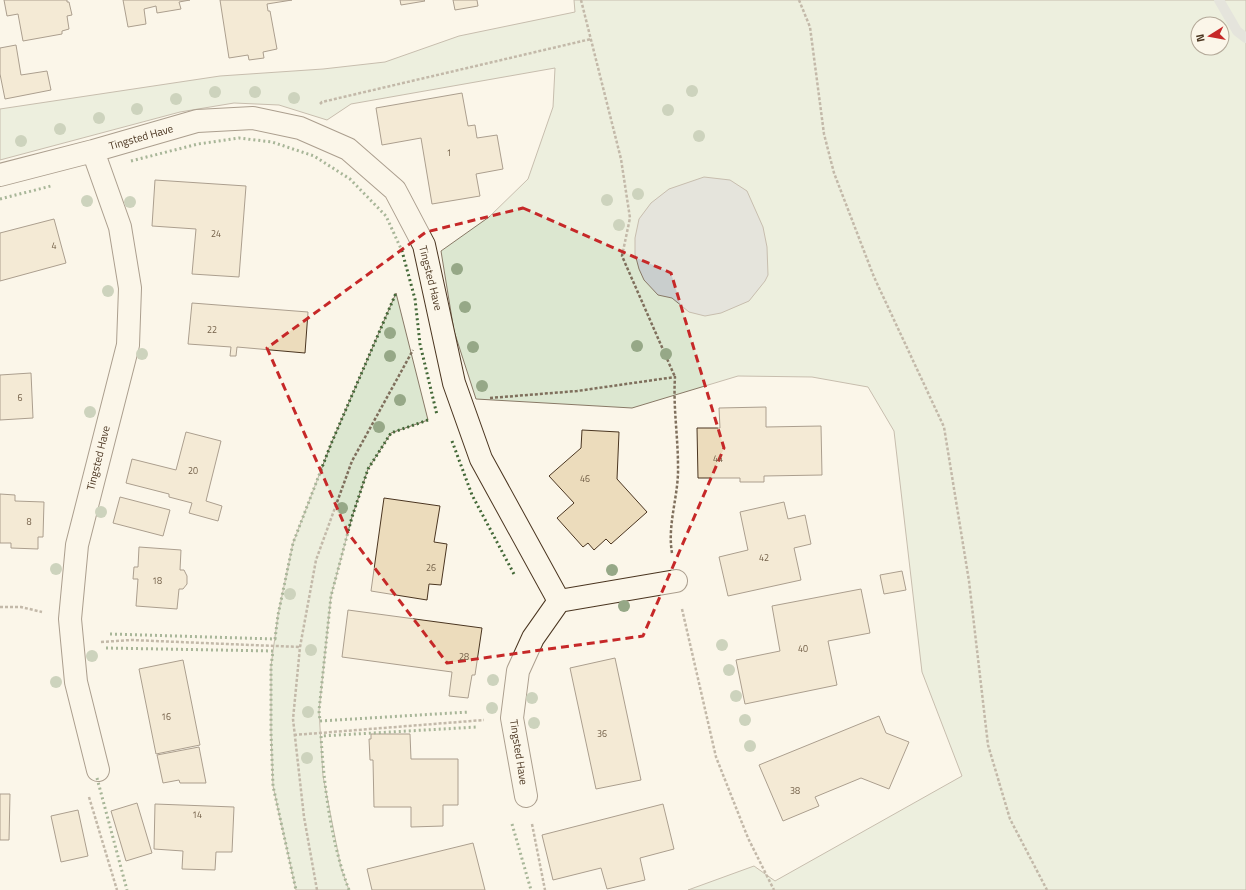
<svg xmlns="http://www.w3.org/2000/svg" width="1246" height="890" font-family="'Titillium Web',sans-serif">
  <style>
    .green { fill: #dce7d0; stroke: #887966; fill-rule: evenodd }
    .water { fill: #c9cecd; stroke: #887966 }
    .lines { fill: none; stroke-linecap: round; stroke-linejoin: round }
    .stream { stroke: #c9cecd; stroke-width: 10 }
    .building { fill: #ecdcbc; stroke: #4a3520 }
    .minor-casing { stroke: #4a3520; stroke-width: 24 }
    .path { stroke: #7f6f5c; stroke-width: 2.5; stroke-dasharray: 3 2; stroke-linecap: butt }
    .minor { stroke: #fbf6e9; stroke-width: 22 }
    .hedge { stroke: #436837; stroke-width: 3; stroke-dasharray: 2 3; stroke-linecap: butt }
    .tree { fill: #96a887 }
    .marked { fill: none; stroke: #c62828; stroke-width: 3; stroke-dasharray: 8 5; stroke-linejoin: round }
    .labels { text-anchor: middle; stroke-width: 3; stroke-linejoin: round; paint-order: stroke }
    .number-label { font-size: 9px; fill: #725f47 }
    .street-label { font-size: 11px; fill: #4a3520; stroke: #fbf6e9 }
  </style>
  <rect width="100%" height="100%" fill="#fbf6e9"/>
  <path class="green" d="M 574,0 L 1246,0 L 1246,890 L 688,890 L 754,866 L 775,881 L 962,776 L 922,672 L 894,431 L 868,387 L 812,377 L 738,376 L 632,408 L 476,399 L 454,331 L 441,251 L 489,217 L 528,179 L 553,107 L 555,68 L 351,104 L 327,120 L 279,105 L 234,103 L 180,112 L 0,160 L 0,109 L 220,76 L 323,69 L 385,62 L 459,36 L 575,12 ZM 1198,24 L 1222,24 L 1222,48 L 1198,48 Z
    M 396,293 L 428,420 L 391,433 L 368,469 L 352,517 L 331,596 L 319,711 L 323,776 L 341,868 L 349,890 L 296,890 L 273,786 L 271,732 L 271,666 L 278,615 L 293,543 L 331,444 Z"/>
  <path class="water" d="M 704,177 L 730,180 L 747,191 L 763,227 L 767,247 L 768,275 L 765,281 L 749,301 L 721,313 L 705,316 L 689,312 L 672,298 L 658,295 L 644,280 L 639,269 L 635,254 L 635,238 L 639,219 L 651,203 L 669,189 Z"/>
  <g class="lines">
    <path class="stream" d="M 1219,0 L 1237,31 L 1246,38"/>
  </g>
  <path class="building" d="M 4,0 L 67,0 L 67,2 L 69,2 L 72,15 L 67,16 L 69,29 L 62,31 L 62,34 L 23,41 L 18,14 L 7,16 Z
    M 123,0 L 190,0 L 179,2 L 181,9 L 157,13 L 156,6 L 144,9 L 146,24 L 128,27 Z
    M 220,0 L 292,0 L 267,4 L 268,11 L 270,11 L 277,49 L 263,52 L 264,58 L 249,60 L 248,55 L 229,58 Z
    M 400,0 L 424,0 L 425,1 L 401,5 Z
    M 453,0 L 477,0 L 478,6 L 455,10 Z
    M 16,45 L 21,75 L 47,71 L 51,90 L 5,99 L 0,74 L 0,48 Z
    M 462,93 L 468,126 L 475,125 L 477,138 L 497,135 L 503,169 L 476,174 L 480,196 L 432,204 L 421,138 L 382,145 L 376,108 Z
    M 155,180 L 246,186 L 239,277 L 192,274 L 196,229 L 152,226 Z
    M 54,219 L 66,263 L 0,281 L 0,233 Z
    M 192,303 L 308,312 L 305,353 L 237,347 L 236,356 L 230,356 L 231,347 L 188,344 Z
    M 31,373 L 33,418 L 0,420 L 0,375 Z
    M 766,407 L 766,427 L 821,426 L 822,475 L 764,476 L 764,482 L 740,482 L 740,478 L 698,478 L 697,428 L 720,428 L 719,408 Z
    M 582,430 L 619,432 L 617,479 L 647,512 L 611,544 L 606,539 L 594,550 L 588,543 L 583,547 L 557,518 L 574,503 L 549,476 L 581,448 Z
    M 186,432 L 221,441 L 206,501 L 222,506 L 218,521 L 189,513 L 192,503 L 169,497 L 169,494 L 126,483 L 132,459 L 176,470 Z
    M 0,494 L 15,495 L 15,501 L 44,502 L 43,537 L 38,537 L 38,549 L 11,548 L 11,543 L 0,543 Z
    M 120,497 L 170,510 L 163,536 L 113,523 Z
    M 384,498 L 440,506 L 434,542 L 447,544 L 441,585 L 429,584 L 427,600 L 371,591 Z
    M 784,502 L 788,519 L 805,515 L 811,544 L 794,548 L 801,580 L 728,596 L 719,557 L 748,550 L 740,512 Z
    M 139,547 L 181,550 L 180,570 L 184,570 L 187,576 L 187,584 L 183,589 L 179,589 L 177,609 L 136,606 L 138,579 L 133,579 L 134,567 L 138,567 Z
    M 902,571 L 906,590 L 884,594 L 880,575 Z
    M 861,589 L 870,633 L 828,641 L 837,685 L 745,704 L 736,660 L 780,651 L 772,606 Z
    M 348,610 L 482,628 L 475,675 L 472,675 L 468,698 L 449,696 L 452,672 L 342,657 Z
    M 615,658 L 641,780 L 596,789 L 570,668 Z
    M 183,660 L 200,745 L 156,754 L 139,669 Z
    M 879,716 L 886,733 L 909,742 L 889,789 L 861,778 L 815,797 L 819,806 L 783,821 L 759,765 Z
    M 371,734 L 410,734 L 411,759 L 458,759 L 458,805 L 443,805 L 443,826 L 411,827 L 411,807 L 374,807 L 373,760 L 370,760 L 369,739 L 371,739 Z
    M 199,747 L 206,783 L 180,783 L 179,780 L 163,783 L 157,755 Z
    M 0,794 L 10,794 L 9,840 L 0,840 Z
    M 137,803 L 152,853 L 126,861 L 111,811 Z
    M 155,804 L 234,807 L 232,852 L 216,852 L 215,870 L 182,869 L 183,851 L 154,849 Z
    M 663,804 L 674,849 L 640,858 L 645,880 L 607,889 L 601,868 L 553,880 L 542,835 Z
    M 78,810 L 88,856 L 61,862 L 51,816 Z
    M 473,843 L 485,890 L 372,890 L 367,869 Z"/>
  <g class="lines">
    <g class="minor-casing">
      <path id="minor" d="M 93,151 L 120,227 L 130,288 L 128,345 L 77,545 L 70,619 L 76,682 L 98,770
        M 0,175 L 93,151 L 197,121 L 253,118 L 300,128 L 348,149 L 395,190 L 424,245 L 454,383 L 481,459 L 559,601
        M 526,796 L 512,718 L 518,671 L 533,638 L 559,601 L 676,581"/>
    </g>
    <path class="path" d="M 581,0 L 621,159 L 630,218 L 622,256 L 675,377
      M 799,0 L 810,27 L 824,134 L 834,173 L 874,277 L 944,427 L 969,581 L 988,745 L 1010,819 L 1047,890
      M 320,104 L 322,102 L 591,39
      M 490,398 L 577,391 L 675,377 C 673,407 678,436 678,466 C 679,495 667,524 672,553
      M 0,607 L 21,607 L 42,612
      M 682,609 L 716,757 L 748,838 L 774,890
      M 101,642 L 131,640 L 300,647
      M 294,735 L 484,720
      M 89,797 L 117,890
      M 532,824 L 545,890
      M 317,890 L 304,817 L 293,719 L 300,647 L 316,560 L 352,461 L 413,350"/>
    <use href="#minor" class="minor"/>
    <path class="hedge" d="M 131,161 L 198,144 L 239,138 L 272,142 L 314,156 L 350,179 L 386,216 L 402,251 L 415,299 L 420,344 L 437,415
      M 0,199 L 51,186
      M 428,420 L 391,433 L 368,469 L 352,517 L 331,596 L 319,711 L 320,721 L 469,712
      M 452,441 L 472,495 L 515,576
      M 110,634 L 275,639 L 278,615 L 293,543 L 331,444 L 396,293
      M 106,648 L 273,651 L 271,666 L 271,732 L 273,786 L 296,890
      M 97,778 L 127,890
      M 512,824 L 531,890
      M 349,890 C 331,842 324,788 321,736 L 477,727"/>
  </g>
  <g class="tree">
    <circle cx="692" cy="91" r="6"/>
    <circle cx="215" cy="92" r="6"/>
    <circle cx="255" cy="92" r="6"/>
    <circle cx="294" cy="98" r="6"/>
    <circle cx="176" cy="99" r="6"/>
    <circle cx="137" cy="109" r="6"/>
    <circle cx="668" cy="110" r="6"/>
    <circle cx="99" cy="118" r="6"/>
    <circle cx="60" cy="129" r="6"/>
    <circle cx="699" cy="136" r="6"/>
    <circle cx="21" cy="141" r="6"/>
    <circle cx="638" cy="194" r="6"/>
    <circle cx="607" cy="200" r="6"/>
    <circle cx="87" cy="201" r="6"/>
    <circle cx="130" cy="202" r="6"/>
    <circle cx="619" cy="225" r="6"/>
    <circle cx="457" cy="269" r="6"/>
    <circle cx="108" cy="291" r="6"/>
    <circle cx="465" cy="307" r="6"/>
    <circle cx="390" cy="333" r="6"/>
    <circle cx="637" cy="346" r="6"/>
    <circle cx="473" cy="347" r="6"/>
    <circle cx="142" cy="354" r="6"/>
    <circle cx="666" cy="354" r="6"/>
    <circle cx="390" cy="356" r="6"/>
    <circle cx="482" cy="386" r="6"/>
    <circle cx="400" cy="400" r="6"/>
    <circle cx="90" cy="412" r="6"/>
    <circle cx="379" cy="427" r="6"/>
    <circle cx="342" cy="508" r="6"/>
    <circle cx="101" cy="512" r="6"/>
    <circle cx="56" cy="569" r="6"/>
    <circle cx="612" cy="570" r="6"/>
    <circle cx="290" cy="594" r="6"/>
    <circle cx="624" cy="606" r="6"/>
    <circle cx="722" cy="645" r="6"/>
    <circle cx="311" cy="650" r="6"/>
    <circle cx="92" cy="656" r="6"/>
    <circle cx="729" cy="670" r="6"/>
    <circle cx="493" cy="680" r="6"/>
    <circle cx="56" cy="682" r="6"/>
    <circle cx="736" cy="696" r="6"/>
    <circle cx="532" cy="698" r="6"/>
    <circle cx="492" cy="708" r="6"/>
    <circle cx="308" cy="712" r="6"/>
    <circle cx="745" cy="720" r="6"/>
    <circle cx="534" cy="723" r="6"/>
    <circle cx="750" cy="746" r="6"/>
    <circle cx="307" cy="758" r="6"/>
  </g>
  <path d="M0 0H1246V890H0ZM 523,208 L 671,273 L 724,448 L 643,636 L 447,663 L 348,533 L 267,348 L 426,232 Z" fill="#fbf6e9" fill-opacity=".55" fill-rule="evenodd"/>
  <path class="marked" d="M 523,208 L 671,273 L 724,448 L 643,636 L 447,663 L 348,533 L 267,348 L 426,232 Z"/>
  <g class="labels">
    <g class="number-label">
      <text x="449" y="156">1</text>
      <text x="216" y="237">24</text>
      <text x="54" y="249">4</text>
      <text x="212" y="333">22</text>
      <text x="20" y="401">6</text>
      <text x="718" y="462">44</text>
      <text x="193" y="474">20</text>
      <text x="585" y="482">46</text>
      <text x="29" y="525">8</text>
      <text x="764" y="561">42</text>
      <text x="431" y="571">26</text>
      <text x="157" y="584">18</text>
      <text x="803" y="652">40</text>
      <text x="464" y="660">28</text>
      <text x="166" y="720">16</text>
      <text x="602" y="737">36</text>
      <text x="795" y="794">38</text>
      <text x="197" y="818">14</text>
    </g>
    <g class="street-label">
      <text transform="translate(141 137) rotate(-16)" y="4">Tingsted Have</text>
      <text transform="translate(431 278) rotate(76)" y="4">Tingsted Have</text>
      <text transform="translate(98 458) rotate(-76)" y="4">Tingsted Have</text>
      <text transform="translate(519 752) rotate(81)" y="4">Tingsted Have</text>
    </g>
  </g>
  <g transform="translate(1210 36) rotate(259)"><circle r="19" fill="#fbf6e9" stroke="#b4a999"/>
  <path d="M0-3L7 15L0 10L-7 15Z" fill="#c62828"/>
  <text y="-6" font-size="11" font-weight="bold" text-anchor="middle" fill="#4a3520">N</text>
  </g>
</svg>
